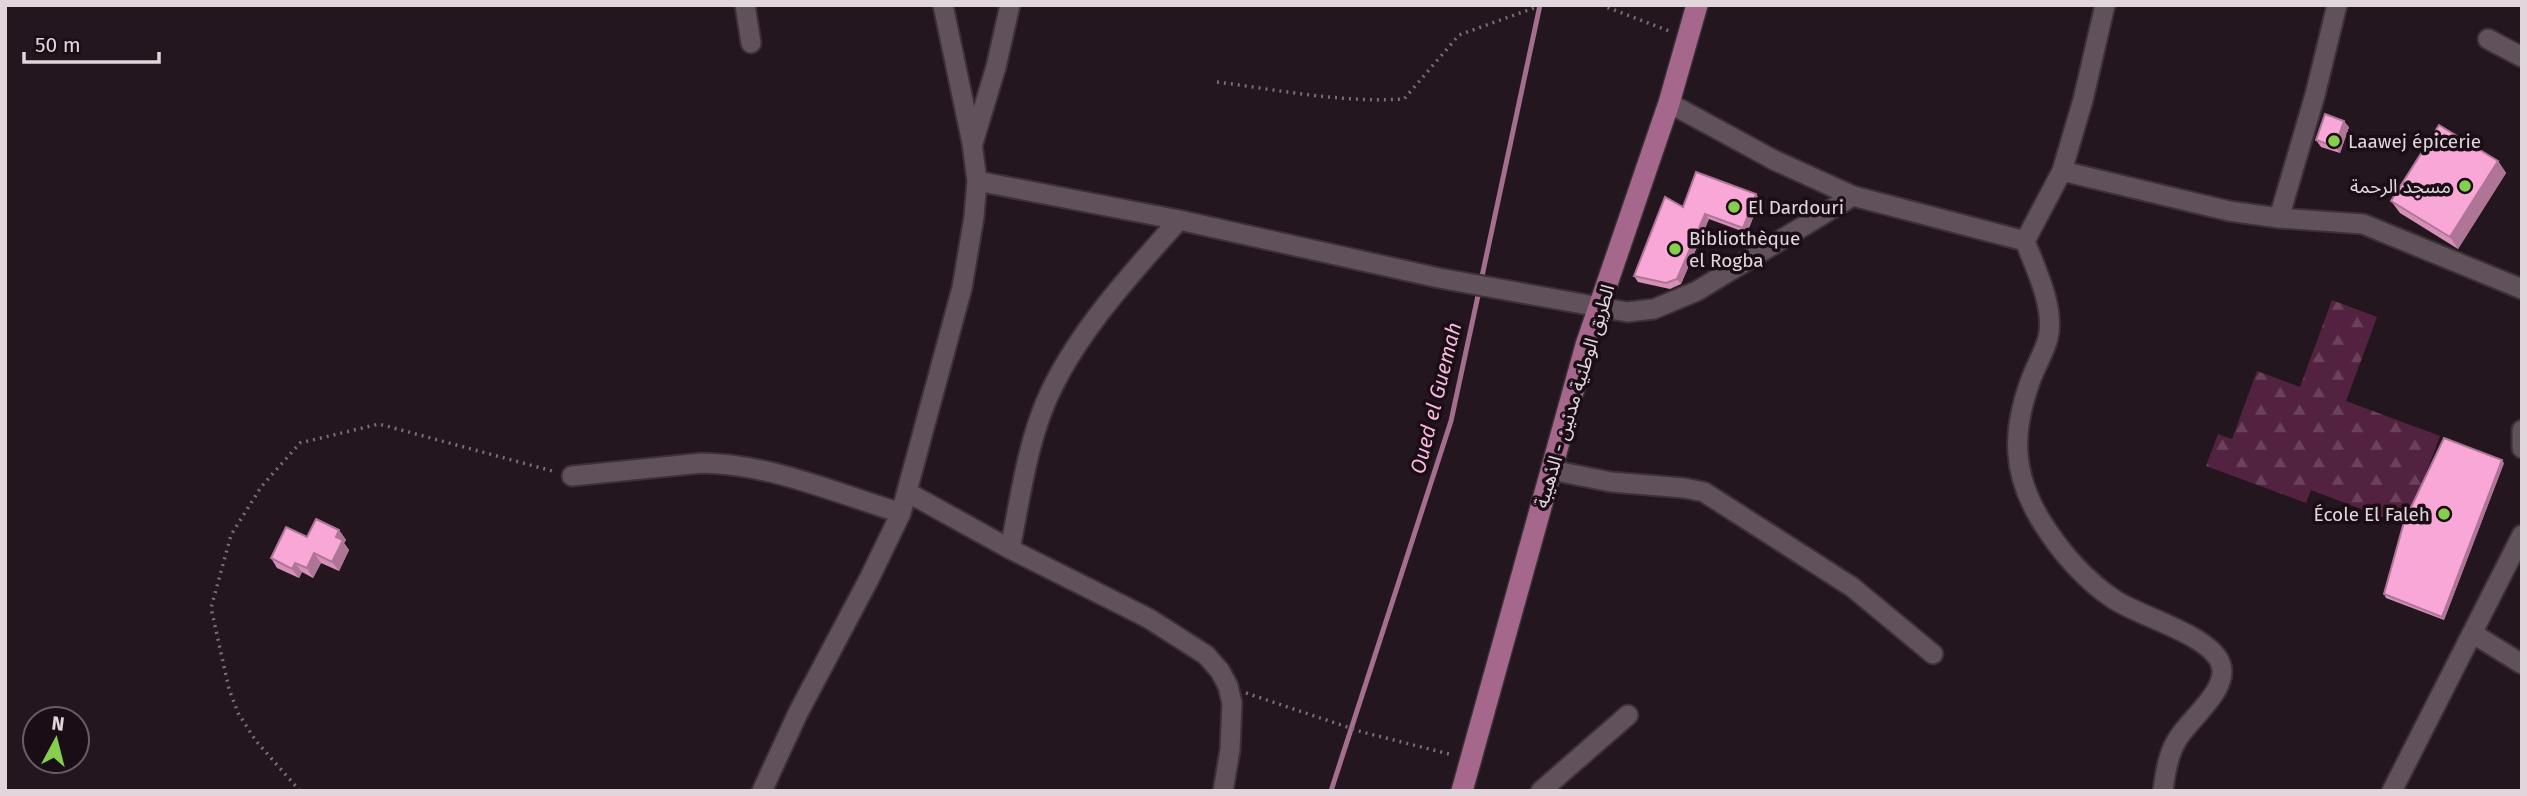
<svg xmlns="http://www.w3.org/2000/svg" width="2527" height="796" font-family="'Fira Sans','Noto Sans Arabic',sans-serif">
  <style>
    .forest { fill: url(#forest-firs) }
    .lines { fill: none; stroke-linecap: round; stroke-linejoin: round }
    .stream { stroke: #a46e8f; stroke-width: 5 }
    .street-casing { stroke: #3b3136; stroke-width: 23 }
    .primary-casing { stroke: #3b3136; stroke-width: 24 }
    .path { stroke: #796e74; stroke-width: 3.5; stroke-dasharray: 2 5; stroke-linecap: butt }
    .street { stroke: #61515a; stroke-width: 19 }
    .primary { stroke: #a5688c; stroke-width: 21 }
    .wall { fill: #d690b8 }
    .shaded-wall { fill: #ae7596 }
    .building { fill: #f9a7d6; stroke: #ae7596; stroke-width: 2 }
    .poi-dot { fill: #85cf4d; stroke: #1a0d15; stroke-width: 2.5 }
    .labels { text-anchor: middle; stroke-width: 7; stroke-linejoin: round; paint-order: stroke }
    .poi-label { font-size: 19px; fill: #e0d6db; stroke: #1a0d15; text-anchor: start }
    .street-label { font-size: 19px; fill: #e0d6db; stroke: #1a0d15 }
    .water-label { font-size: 21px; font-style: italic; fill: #f7b8dc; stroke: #1a0d15 }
  </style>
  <defs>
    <pattern id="forest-firs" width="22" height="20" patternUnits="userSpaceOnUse" patternTransform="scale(1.75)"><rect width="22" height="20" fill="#532240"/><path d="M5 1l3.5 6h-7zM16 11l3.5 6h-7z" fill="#6b415b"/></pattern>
  </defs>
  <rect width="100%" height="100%" fill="#23161e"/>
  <path class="forest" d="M 2332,300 L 2377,317 L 2346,401 L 2440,436 L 2406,526 L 2311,490 L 2306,503 L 2206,466 L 2218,434 L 2232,439 L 2257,371 L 2300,387 Z"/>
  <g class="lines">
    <path class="stream" d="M 1481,281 L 1540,5
      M 1331,791 L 1451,421 L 1479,291"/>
    <g class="street-casing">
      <path id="street" d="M 745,5 L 751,43
        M 2488,39 L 2522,57
        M 1669,103 L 1774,160 L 1853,196 L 2025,241 L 2062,171 L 2083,100 L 2105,5
        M 973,143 L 996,67 L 1010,5
        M 2062,171 L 2229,211 L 2279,218 L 2363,224 L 2522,289
        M 977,181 L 1179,220 L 1439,278 L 1627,312 L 1654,309 L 1697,291 L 1853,196
        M 2279,218 L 2315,95 L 2337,5
        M 2025,241 C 2036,270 2055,307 2048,338 C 2044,353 2035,367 2030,382 C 2012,432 2012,472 2040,519 C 2059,550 2085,580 2115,600 C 2141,617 2213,636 2221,665 C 2229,690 2188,720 2177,740 C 2168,754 2165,774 2163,791
        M 2522,430 L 2522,448
        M 1551,470 L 1611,482 L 1684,488 L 1704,492 L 1852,587 L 1933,654
        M 572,476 L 702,463 C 770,464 836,493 901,513
        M 907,492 L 1010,549 L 1148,618 L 1206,655 L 1220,671 L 1228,686 L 1232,703 L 1230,750 L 1223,791
        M 1010,549 C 1019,505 1025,459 1040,417 C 1065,345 1129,276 1179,220
        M 2472,633 L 2522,664
        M 762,791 L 798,713 L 869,579 L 901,513 L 962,288 L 974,217 L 977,181 L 972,143 L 943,5
        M 1541,791 L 1628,715
        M 2392,791 L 2522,535"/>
    </g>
    <g class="primary-casing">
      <path id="primary" d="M 1462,791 L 1586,345 L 1669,103 L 1697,5"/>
    </g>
    <path class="path" d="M 1601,5 L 1669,31
      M 1217,82 C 1279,90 1342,103 1404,99 L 1459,35 L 1542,5
      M 1246,693 L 1362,732 L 1453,755
      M 300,791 L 256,741 L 238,713 L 229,689 L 211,608 L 231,535 L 261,487 L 300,443 L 379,424 L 556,472"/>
    <use href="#street" class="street"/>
    <use href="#primary" class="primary"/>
  </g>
  <path class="wall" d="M 2349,127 L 2340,153 L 2321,147 L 2316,140 Z
    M 2498,161 L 2506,173 L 2458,249 L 2400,213 L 2391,201 Z
    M 1756,194 L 1760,200 L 1747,233 L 1709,219 L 1681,284 L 1670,289 L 1638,282 L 1634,276 L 1683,207 Z
    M 2504,463 L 2444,620 L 2386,598 L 2384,594 Z
    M 339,530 L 346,540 L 344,543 L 349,550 L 339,571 L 321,563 L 313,578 L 302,572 L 299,578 L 277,568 L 271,558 L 307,537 Z"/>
  <path class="shaded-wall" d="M 2344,121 L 2349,127 L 2340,153 L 2335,147 Z
    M 2498,161 L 2506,173 L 2458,249 L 2450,237 Z
    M 1756,194 L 1760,200 L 1747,233 L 1743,228 Z
    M 1705,214 L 1709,219 L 1681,284 L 1677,279 Z
    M 2502,460 L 2504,463 L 2444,620 L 2442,617 Z
    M 339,530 L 346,540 L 344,543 L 349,550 L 339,571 L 332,562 L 336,537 Z
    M 314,553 L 321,563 L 313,578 L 307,568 Z
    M 295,563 L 302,572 L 299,578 L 292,569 Z"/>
  <path class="building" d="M 2325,114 L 2344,121 L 2335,147 L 2316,140 Z
    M 2439,125 L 2498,161 L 2450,237 L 2391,201 Z
    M 1696,172 L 1756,194 L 1743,228 L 1705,214 L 1677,279 L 1666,283 L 1634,276 L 1665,197 L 1683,207 Z
    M 2444,438 L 2502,460 L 2442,617 L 2384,594 L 2404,522 Z
    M 316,519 L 339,530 L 336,537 L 343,540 L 332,562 L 314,553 L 307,568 L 295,563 L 292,569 L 271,558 L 286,527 L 307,537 Z"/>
  <g class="poi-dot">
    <circle cx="2334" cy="141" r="7"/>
    <circle cx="2465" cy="186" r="7"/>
    <circle cx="1734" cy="207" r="7"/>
    <circle cx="1675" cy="249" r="7"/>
    <circle cx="2444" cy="514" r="7"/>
  </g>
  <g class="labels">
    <g class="poi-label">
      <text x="2348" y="148">Laawej épicerie</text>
      <text x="2451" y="193" text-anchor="end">مسجد الرحمة</text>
      <text x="1748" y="214">El Dardouri</text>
      <text x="1689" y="245">Bibliothèque<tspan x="1689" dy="22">el Rogba</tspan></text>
      <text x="2430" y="521" text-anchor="end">École El Faleh</text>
    </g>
    <g class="street-label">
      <text transform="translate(1574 396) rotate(-73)" y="7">الطريق الوطنية مدنين - الذهيبة</text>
    </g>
    <g class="water-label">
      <text transform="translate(1436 398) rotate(-76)" y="7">Oued el Guemah</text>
    </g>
  </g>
  <rect width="2527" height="796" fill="none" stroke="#e0d6db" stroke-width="14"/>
  <g transform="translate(56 740) rotate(7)"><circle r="33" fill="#1a0d15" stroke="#695d64" stroke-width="2"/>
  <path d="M0-5L12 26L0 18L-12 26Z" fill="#85cf4d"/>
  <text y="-10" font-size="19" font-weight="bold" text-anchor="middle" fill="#e0d6db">N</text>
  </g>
  <path d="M24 52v10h135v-10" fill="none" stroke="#e0d6db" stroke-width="3.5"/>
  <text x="35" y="52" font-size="21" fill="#e0d6db" stroke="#1a0d15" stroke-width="5" paint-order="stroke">50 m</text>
</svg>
